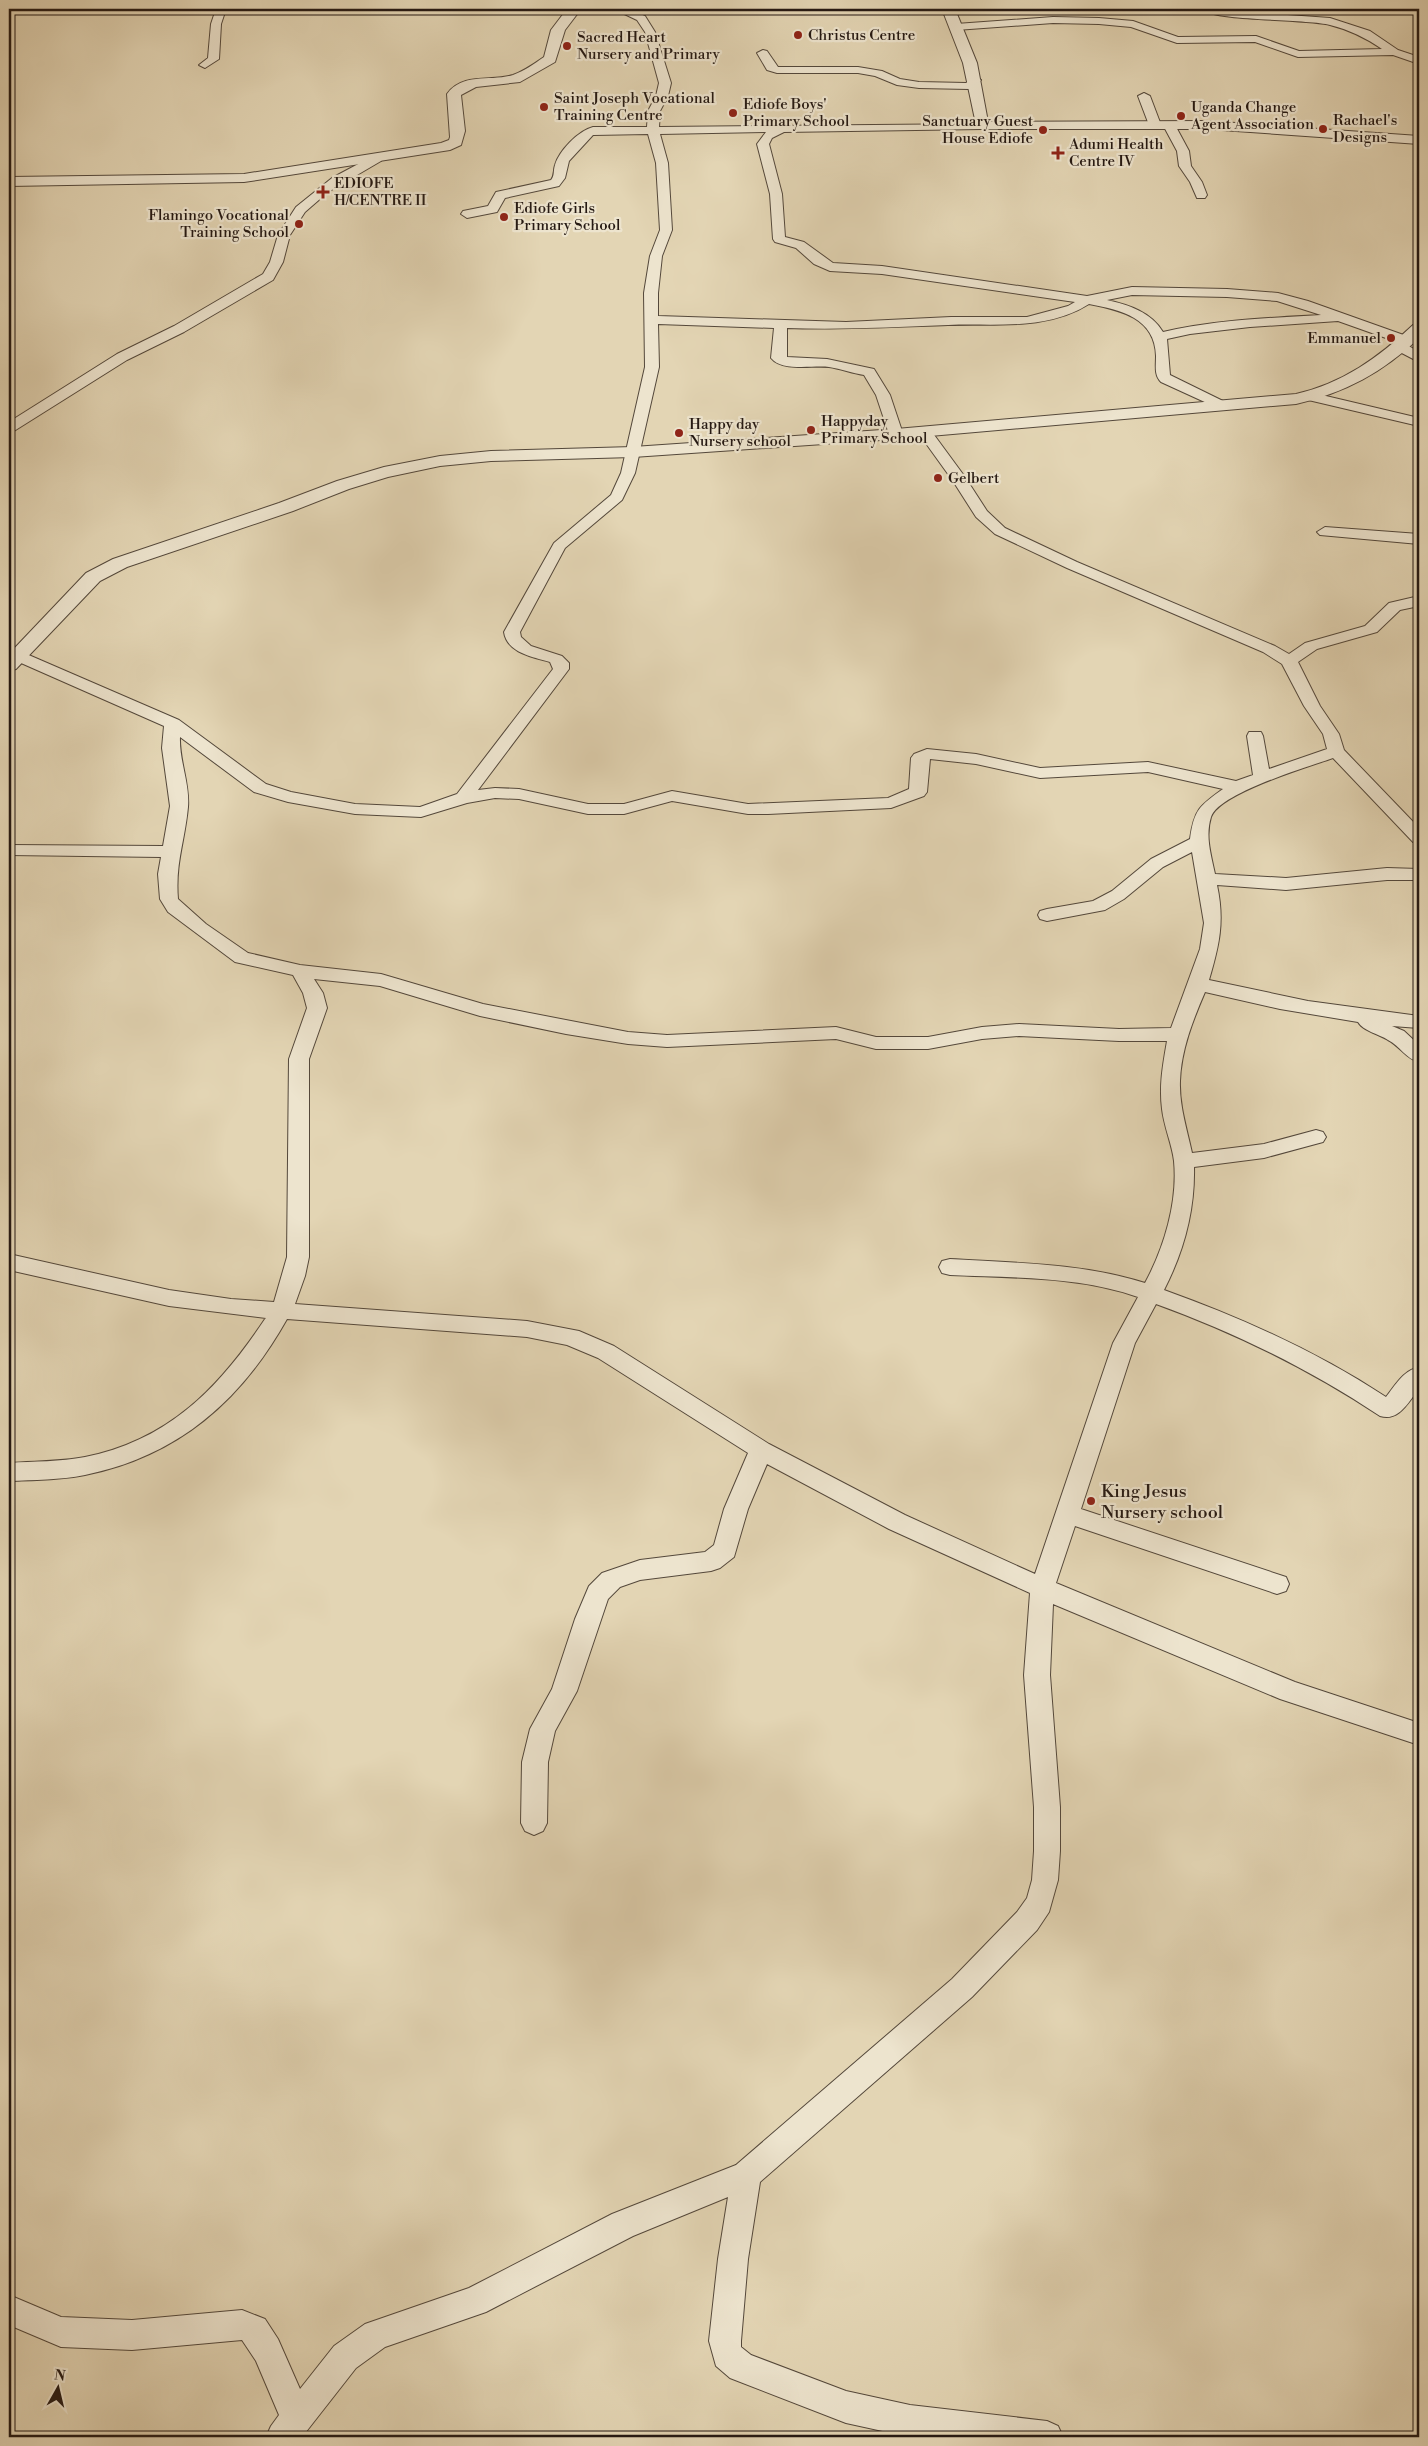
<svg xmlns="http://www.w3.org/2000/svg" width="1428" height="2446" font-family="'Libre Bodoni',serif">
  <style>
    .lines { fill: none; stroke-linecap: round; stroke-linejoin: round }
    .minor-casing { stroke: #54483b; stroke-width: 2 }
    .tertiary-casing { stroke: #54483b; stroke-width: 2 }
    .minor { fill: #ede4ce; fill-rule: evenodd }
    .tertiary { fill: #ede4ce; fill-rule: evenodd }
    .poi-dot { fill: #8f2418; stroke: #ede4ce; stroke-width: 2 }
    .labels { text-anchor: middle; stroke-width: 4.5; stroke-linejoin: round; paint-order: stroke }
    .far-poi-label { font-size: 15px; fill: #251913; stroke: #ede4ce; text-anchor: start }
    .poi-label { font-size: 18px; fill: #251913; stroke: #ede4ce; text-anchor: start }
  </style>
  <rect width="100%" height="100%" fill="#e3d5b4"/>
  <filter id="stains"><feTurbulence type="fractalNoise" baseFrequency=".004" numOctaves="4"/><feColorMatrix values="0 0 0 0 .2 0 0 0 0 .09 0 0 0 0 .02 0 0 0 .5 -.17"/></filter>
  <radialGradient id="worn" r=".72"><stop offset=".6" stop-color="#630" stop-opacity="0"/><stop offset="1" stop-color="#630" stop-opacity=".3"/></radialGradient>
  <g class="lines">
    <g class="minor-casing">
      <path id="minor" d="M 216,9 L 226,9 L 221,24 L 219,59 L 205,68 L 199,65 L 208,58 L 211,24 Z
        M 614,9 L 628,9 L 645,16 L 655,32 L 671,83 L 668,96 L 660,111 L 659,127 L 986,124 L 986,128 L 982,129 L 784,132 L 772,138 L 769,144 L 782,194 L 785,237 L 804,242 L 833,263 L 882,266 L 1087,296 L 1132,287 L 1227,289 L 1278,293 L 1308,301 L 1412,338 L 1414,341 L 1407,345 L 1419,352 L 1419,362 L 1396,350 L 1394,347 L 1400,343 L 1338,321 L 1250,327 L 1190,334 L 1167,339 L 1170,375 L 1225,402 L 1227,405 L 1225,408 L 1220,409 L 1161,382 C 1154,375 1156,366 1156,356 C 1155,318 1121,310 1089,304 C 1047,331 995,323 948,325 C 894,327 841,330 787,328 L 787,357 L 827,359 L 874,369 L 890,395 L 903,434 L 896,438 L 889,434 L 876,395 L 864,375 C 852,373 841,369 829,367 C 813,365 782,372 771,358 L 774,328 L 658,324 L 659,367 L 635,473 L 622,500 L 565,548 L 520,632 L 521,637 L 531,646 L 562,656 L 569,663 L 569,669 L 478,790 L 495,788 L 519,789 L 588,804 L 624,804 L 672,791 L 748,804 L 888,798 L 909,789 L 911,758 L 914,754 L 927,749 L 976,754 L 1040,768 L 1148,762 L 1236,781 L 1253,775 L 1247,736 L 1249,732 L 1261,732 L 1263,736 L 1269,769 L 1327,749 L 1323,734 L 1304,706 L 1282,664 L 1263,652 L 1067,568 L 995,534 L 976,517 L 953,481 L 917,431 L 924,427 L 929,428 L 965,477 L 987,511 L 1005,528 L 1077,562 L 1275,646 L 1289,654 L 1305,643 L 1365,626 L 1389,603 L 1419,596 L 1419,606 L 1400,610 L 1377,632 L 1317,649 L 1298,662 L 1320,706 L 1339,734 L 1344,750 L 1419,828 L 1419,843 L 1413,842 L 1333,758 C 1308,767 1219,793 1211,817 C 1205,836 1211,855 1215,874 L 1286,878 L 1387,868 L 1419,869 L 1419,880 L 1387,880 L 1286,890 L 1217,885 C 1225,922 1219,946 1209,980 L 1308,1001 L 1419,1016 L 1419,1028 L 1392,1026 L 1404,1031 L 1419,1045 L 1419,1062 C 1406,1059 1400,1046 1388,1040 C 1379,1034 1363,1031 1358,1022 L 1280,1009 L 1205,992 C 1193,1020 1181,1050 1180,1081 C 1179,1105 1187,1129 1192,1153 L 1264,1144 L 1316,1130 L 1323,1132 L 1326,1137 L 1323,1142 L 1264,1158 L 1194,1167 C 1195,1210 1184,1251 1164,1290 C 1242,1318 1316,1351 1386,1397 C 1394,1387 1405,1368 1419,1368 L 1419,1389 C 1408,1402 1399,1422 1380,1416 C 1309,1369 1236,1333 1156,1304 L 1135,1343 L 1081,1509 L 1286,1577 L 1289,1584 L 1286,1591 L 1277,1594 L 1075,1526 L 1056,1583 L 1295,1682 L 1419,1723 L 1419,1745 L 1280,1699 L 1053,1604 L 1050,1675 L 1060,1807 L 1060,1851 L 1058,1880 L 1049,1912 L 1037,1930 L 972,1997 L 760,2182 L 748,2259 L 741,2341 L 741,2347 L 751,2355 L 846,2391 L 910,2405 L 1047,2421 L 1058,2426 L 1063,2437 L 910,2437 L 846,2423 L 730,2378 L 716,2366 L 709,2341 L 718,2259 L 728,2197 L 633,2236 L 486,2312 L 385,2347 L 356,2368 L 302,2437 L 266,2437 L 271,2426 L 279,2415 L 256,2361 L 242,2340 L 132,2350 L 61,2347 L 9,2325 L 9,2295 L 61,2317 L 132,2320 L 242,2310 L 265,2319 L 278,2339 L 300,2389 L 334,2346 L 365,2324 L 469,2288 L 612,2214 L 736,2165 L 952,1979 L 1017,1912 L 1027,1898 L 1032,1880 L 1034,1851 L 1034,1807 L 1024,1675 L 1030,1593 L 889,1529 L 767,1464 L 748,1509 L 734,1557 L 720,1568 L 711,1571 L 640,1580 L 620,1587 L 608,1599 L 577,1691 L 555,1731 L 548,1762 L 547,1823 L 543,1831 L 534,1835 L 525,1831 L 521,1823 L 522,1762 L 530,1729 L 552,1689 L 575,1619 L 589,1586 L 602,1573 L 640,1560 L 705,1552 L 714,1545 L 724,1509 L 748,1453 L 598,1358 L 567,1345 L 527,1337 L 287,1319 C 241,1401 178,1456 85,1475 C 60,1480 34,1480 9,1481 L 9,1463 C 34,1461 60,1462 85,1457 C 169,1440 219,1388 265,1319 L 266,1318 L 169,1306 L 9,1270 L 9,1254 L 169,1290 L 231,1299 L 274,1302 L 287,1257 L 289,1059 L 307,1008 L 303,993 L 293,975 L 235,962 L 168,912 L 160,899 L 158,874 L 161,857 L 9,855 L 9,845 L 163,846 L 170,806 L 162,748 L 164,726 L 12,659 L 10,656 L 12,653 L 24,653 L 179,720 L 266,784 L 291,792 L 355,804 L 420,807 L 457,794 L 553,669 L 550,662 C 533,657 507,653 504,632 L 554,543 L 611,495 L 621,473 L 645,367 L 644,293 L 650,256 L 660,230 L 656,163 L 648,134 L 593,135 L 569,161 L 565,178 L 559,186 L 505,198 L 497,212 L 467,218 L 461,214 L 463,211 L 488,206 L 496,192 L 551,180 C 555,175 553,171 555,165 C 559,151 578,131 593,127 L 647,127 L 648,111 L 656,96 L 659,83 L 645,32 L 637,20 ZM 766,132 L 757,144 L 770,194 L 773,239 L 775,242 L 796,248 L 814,264 L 830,271 L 882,274 L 1075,302 L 1068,306 L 1027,317 L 951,317 L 846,322 L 658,316 L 658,293 L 662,256 L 672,230 L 668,163 L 660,134 ZM 1132,295 L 1227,297 L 1277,301 L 1321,315 C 1268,318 1215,320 1163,332 C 1151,312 1129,305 1107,300 ZM 180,737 L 254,792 L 288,802 L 355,814 L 421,817 L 467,803 L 495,798 L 519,799 L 588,814 L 624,814 L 672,801 L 748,814 L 768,814 L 891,808 L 924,796 L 927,792 L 930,759 L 976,764 L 1040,778 L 1148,772 L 1223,789 C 1199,806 1194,810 1190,839 L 1151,859 L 1112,891 L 1093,901 L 1047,909 L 1040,911 L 1038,915 L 1040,919 L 1047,921 L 1105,910 L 1124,899 L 1163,867 L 1192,852 L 1204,923 L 1200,949 L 1171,1028 L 1119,1029 L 1019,1024 L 982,1027 L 928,1037 L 876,1037 L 836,1027 L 667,1035 L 628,1032 L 483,1004 L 381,974 L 300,965 L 248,953 L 206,924 L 178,899 C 175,863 185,841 188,807 C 190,783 179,761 180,737 ZM 314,979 L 380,986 L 480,1016 L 566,1034 L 628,1044 L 667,1047 L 836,1039 L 876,1049 L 928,1049 L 982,1039 L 1019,1036 L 1119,1041 L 1167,1041 C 1163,1064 1159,1085 1162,1109 C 1164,1127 1172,1144 1174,1161 C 1178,1202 1164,1248 1145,1283 C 1082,1263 1016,1263 950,1259 L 942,1261 L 939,1267 L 942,1273 L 950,1275 C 1013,1278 1078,1276 1138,1297 L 1113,1343 L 1035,1574 L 905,1515 L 769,1444 L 614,1346 L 579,1331 L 527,1321 L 295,1304 L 305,1276 L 309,1257 L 309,1059 L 327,1008 L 323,993 Z
        M 1202,9 L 1330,18 L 1370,31 L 1398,50 L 1419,57 L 1419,64 L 1393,55 L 1298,57 L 1255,42 L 1177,43 L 1131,27 L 1099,24 L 1053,23 L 956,30 L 951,27 L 956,24 L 1053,17 L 1099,18 L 1133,21 L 1178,37 L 1256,36 L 1299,51 L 1382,49 C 1366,38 1350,30 1330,25 C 1308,19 1212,21 1202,9 Z
        M 763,50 L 767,51 L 778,67 L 858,67 L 882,71 L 900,79 L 919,82 L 966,83 L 975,77 L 981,80 L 973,88 L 969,89 L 919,88 L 897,85 L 875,76 L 858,73 L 777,73 L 767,70 L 757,53 Z
        M 1144,93 L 1150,96 L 1161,125 L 1159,127 L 1155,128 L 1149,125 L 1138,96 Z
        M 1169,122 L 1175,125 L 1189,151 L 1191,166 L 1202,182 L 1207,195 L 1205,198 L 1197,198 L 1190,182 L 1179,166 L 1177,151 L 1163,125 Z
        M 377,154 L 383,158 L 381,161 L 328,192 L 305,212 L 290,235 L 283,262 L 273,280 L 184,332 L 127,360 L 14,431 L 9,432 L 9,422 L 117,354 L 174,326 L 263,274 L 270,262 L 278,235 L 296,207 L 332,178 Z
        M 1309,392 L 1419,418 L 1419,426 L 1304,399 L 1302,396 Z
        M 1325,527 L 1419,534 L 1419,544 L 1320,535 L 1317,532 Z"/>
    </g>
    <g class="tertiary-casing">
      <path id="tertiary" d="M 567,9 L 581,9 L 565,30 L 555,62 L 520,82 L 476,87 L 461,95 L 465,131 L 461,145 L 450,150 L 244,182 L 9,186 L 9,177 L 244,174 L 441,143 L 449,140 L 450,137 L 447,94 C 463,72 491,82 513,75 C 524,71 534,64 544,57 L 551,30 Z
        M 942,9 L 955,9 L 977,63 L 988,122 L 1207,121 L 1419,136 L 1419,144 L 1207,129 L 977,129 L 963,63 Z
        M 1419,324 L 1419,338 C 1383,372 1345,393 1296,404 L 896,439 L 633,457 L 491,461 L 440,466 L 388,477 L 349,489 L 293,511 L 127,567 L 100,581 L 16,669 L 9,671 L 9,654 L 86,573 L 113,559 L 279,503 L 337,481 L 384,467 L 440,456 L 491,451 L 633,447 L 896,429 L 1296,394 C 1343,383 1378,358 1413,325 Z"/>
    </g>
    <use href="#minor" class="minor"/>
    <use href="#tertiary" class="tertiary"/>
  </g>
  <g class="poi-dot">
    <circle cx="798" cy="35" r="5"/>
    <circle cx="567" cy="46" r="5"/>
    <circle cx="544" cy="107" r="5"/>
    <circle cx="733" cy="113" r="5"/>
    <circle cx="1181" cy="116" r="5"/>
    <circle cx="1323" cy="129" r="5"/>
    <circle cx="1043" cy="130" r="5"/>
    <path d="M1055.5 145.5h5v5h5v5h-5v5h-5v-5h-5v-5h5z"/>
    <path d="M320.5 184.5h5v5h5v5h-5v5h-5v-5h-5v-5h5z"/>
    <circle cx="504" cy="217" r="5"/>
    <circle cx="299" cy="224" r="5"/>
    <circle cx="1391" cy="338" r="5"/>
    <circle cx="811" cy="430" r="5"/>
    <circle cx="679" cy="433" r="5"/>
    <circle cx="938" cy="478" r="5"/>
    <circle cx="1091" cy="1501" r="5"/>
  </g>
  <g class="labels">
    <g class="far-poi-label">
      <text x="808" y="40">Christus Centre</text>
      <text x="577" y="42">Sacred Heart<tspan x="577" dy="17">Nursery and Primary</tspan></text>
      <text x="554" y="103">Saint Joseph Vocational<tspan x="554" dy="17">Training Centre</tspan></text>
      <text x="743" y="109">Ediofe Boys'<tspan x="743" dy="17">Primary School</tspan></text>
      <text x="1191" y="112">Uganda Change<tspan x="1191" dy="17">Agent Association</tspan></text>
      <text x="1333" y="125">Rachael's<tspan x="1333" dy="17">Designs</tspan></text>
      <text x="1033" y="126" text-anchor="end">Sanctuary Guest<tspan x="1033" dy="17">House Ediofe</tspan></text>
      <text x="1069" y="149">Adumi Health<tspan x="1069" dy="17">Centre IV</tspan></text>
      <text x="334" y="188">EDIOFE<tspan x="334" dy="17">H/CENTRE II</tspan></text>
      <text x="514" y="213">Ediofe Girls<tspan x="514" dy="17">Primary School</tspan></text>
      <text x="289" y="220" text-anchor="end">Flamingo Vocational<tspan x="289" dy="17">Training School</tspan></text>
      <text x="1381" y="343" text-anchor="end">Emmanuel</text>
      <text x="821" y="426">Happyday<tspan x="821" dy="17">Primary School</tspan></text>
      <text x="689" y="429">Happy day<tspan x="689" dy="17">Nursery school</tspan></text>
      <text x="948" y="483">Gelbert</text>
    </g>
    <g class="poi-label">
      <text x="1101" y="1497">King Jesus<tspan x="1101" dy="21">Nursery school</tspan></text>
    </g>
  </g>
  <rect width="1428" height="2446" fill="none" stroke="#e3d5b4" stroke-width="30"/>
  <rect x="10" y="10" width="1408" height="2426" fill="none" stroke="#251913" stroke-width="2.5"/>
  <rect x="15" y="15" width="1398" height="2416" fill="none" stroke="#251913"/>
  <g transform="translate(58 2388) rotate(8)" stroke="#ede4ce" stroke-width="4" paint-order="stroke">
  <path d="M0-4L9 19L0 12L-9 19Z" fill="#251913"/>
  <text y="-8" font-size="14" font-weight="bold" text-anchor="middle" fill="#251913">N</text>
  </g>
  <rect width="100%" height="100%" filter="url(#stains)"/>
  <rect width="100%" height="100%" fill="url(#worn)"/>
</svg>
